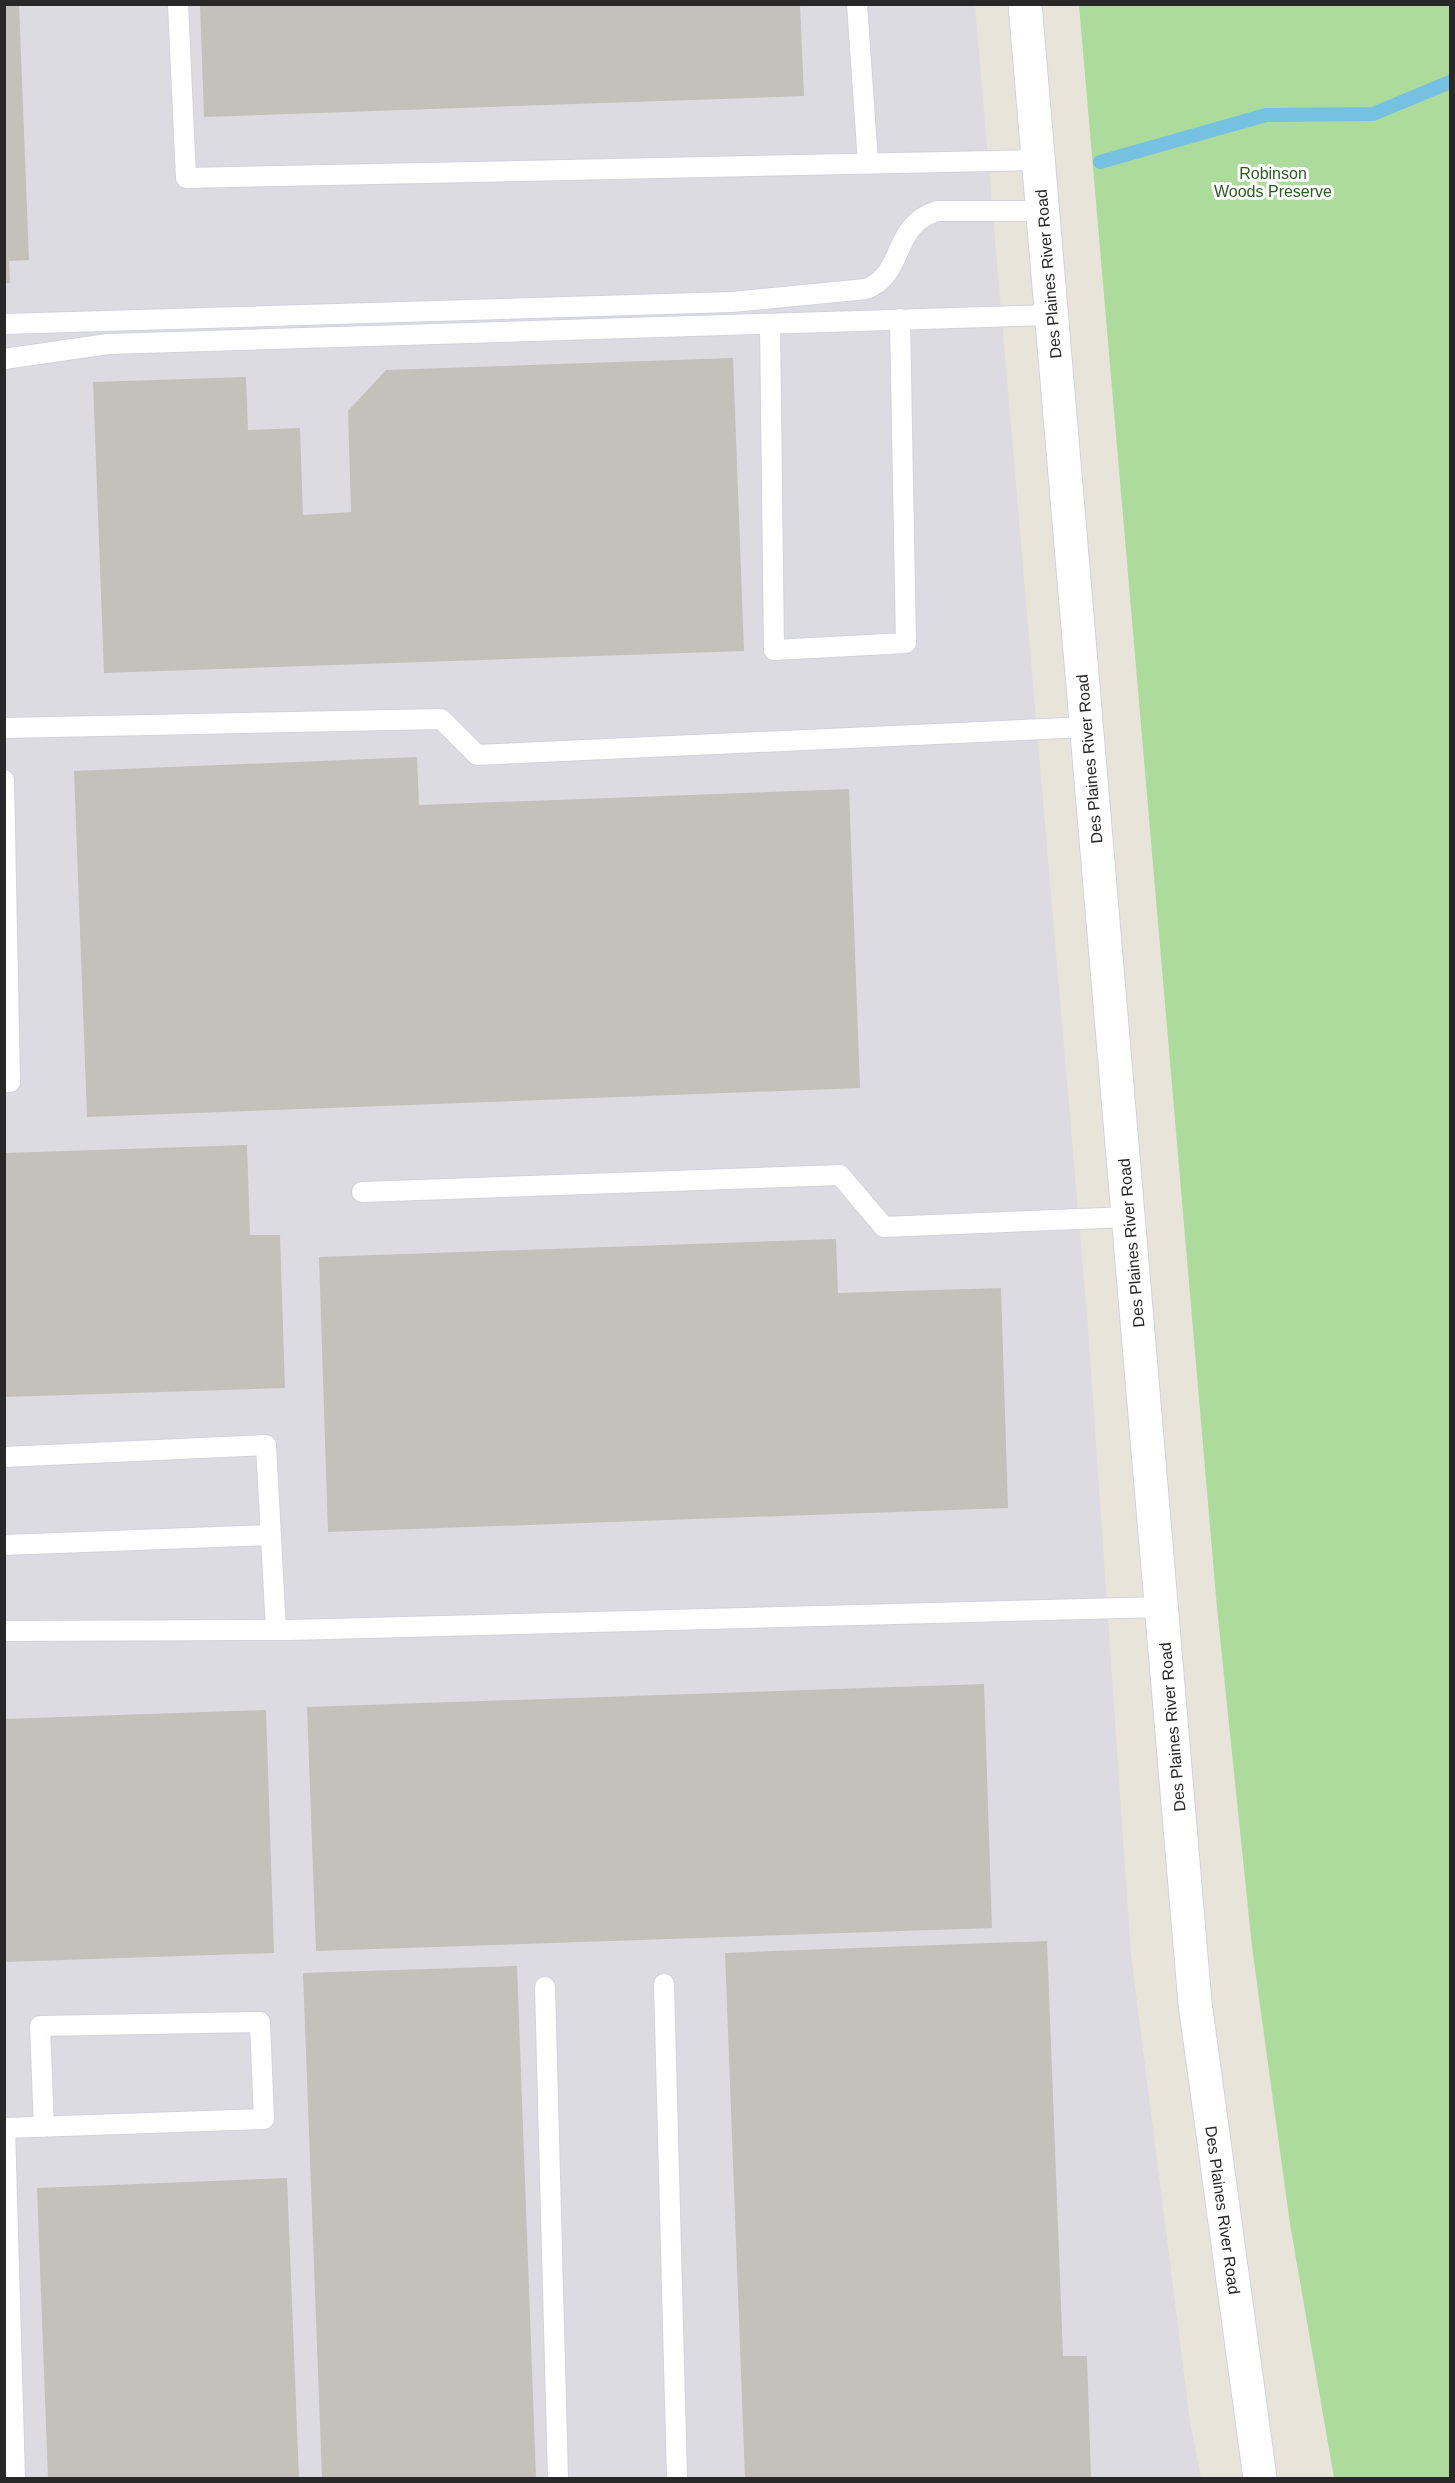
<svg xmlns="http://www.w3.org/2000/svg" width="1455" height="2483" font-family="Arial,sans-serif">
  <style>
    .industrial { fill: #dddbe2 }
    .green { fill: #addb9b }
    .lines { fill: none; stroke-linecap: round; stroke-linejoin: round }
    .stream { stroke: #76c0e2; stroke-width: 14 }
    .building { fill: #c4c0ba }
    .service-casing { stroke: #d0d2df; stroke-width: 22 }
    .secondary-casing { stroke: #d0d2df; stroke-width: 35 }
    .service { stroke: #fff; stroke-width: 20 }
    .secondary { stroke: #fff; stroke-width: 33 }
    .labels { text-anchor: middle; stroke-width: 6; stroke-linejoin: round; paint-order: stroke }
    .park-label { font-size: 16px; fill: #295d1f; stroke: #fff }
    .street-label { font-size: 16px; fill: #282828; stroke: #fff }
  </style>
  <rect width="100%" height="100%" fill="#e9e4da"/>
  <path class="industrial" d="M 5,5 L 975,5 L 1088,1327 L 1131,1954 L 1190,2421 L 1201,2478 L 5,2478 Z"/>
  <path class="green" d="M 1079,5 L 1450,5 L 1450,2478 L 1334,2478 L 1290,2224 L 1252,1947 L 1217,1608 Z"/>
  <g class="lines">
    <path class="stream" d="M 1100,162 L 1266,115 L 1373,114 L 1450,82"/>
  </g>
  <path class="building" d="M 4,4 L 19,4 L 29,260 L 9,261 L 10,283 L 4,283 Z
    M 200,4 L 800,4 L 804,96 L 204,117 Z
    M 733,358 L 744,651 L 104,673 L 93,382 L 246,377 L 248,430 L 300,428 L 303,515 L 351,512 L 348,411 L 386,370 Z
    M 417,757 L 419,805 L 849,789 L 860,1088 L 87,1117 L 74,771 Z
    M 247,1145 L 250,1235 L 280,1235 L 285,1388 L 4,1397 L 4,1153 Z
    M 836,1239 L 838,1293 L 1001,1288 L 1008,1508 L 328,1532 L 319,1257 Z
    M 984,1684 L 992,1928 L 316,1951 L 307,1707 Z
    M 266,1710 L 274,1953 L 4,1962 L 4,1719 Z
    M 1047,1941 L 1063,2356 L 1087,2356 L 1091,2478 L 745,2478 L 725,1953 Z
    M 517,1966 L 536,2478 L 322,2478 L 303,1973 Z
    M 287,2178 L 299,2478 L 48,2478 L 37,2188 Z"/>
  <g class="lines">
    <g class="service-casing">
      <path id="service" d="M 178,4 L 186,178 L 1038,160
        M 857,4 L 868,163
        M 4,324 L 732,302 L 866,289 C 906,274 890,226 937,211 L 1043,211
        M 770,324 L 774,650 L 906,643 L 900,319
        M 4,359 L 108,344 L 1052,315
        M 4,728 L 441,719 L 477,755 L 1087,727
        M 4,780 L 10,1082 L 4,1082
        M 362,1192 L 840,1175 L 884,1227 L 1129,1217
        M 4,1457 L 266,1445 L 276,1630
        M 4,1545 L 271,1535
        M 4,1631 L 289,1630 L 1162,1607
        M 664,1984 L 677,2478
        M 545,1987 L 558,2478
        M 15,2478 L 5,2128 L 264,2119 L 260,2022 L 40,2026 L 44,2127"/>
    </g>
    <g class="secondary-casing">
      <path id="secondary" d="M 1025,4 L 1195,2003 L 1260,2478"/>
    </g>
    <use href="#service" class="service"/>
    <use href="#secondary" class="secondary"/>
  </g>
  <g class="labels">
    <g class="park-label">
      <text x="1273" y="179">Robinson<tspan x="1273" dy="18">Woods Preserve</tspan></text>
    </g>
    <g class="street-label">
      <text transform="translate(1048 274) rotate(-95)" y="6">Des Plaines River Road</text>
      <text transform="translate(1089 759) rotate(-95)" y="6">Des Plaines River Road</text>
      <text transform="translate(1131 1243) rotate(-95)" y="6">Des Plaines River Road</text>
      <text transform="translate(1172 1727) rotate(-95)" y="6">Des Plaines River Road</text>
      <text transform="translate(1223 2210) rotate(82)" y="6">Des Plaines River Road</text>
    </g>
  </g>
  <rect width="1455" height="2483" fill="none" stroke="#282828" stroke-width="12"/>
</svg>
